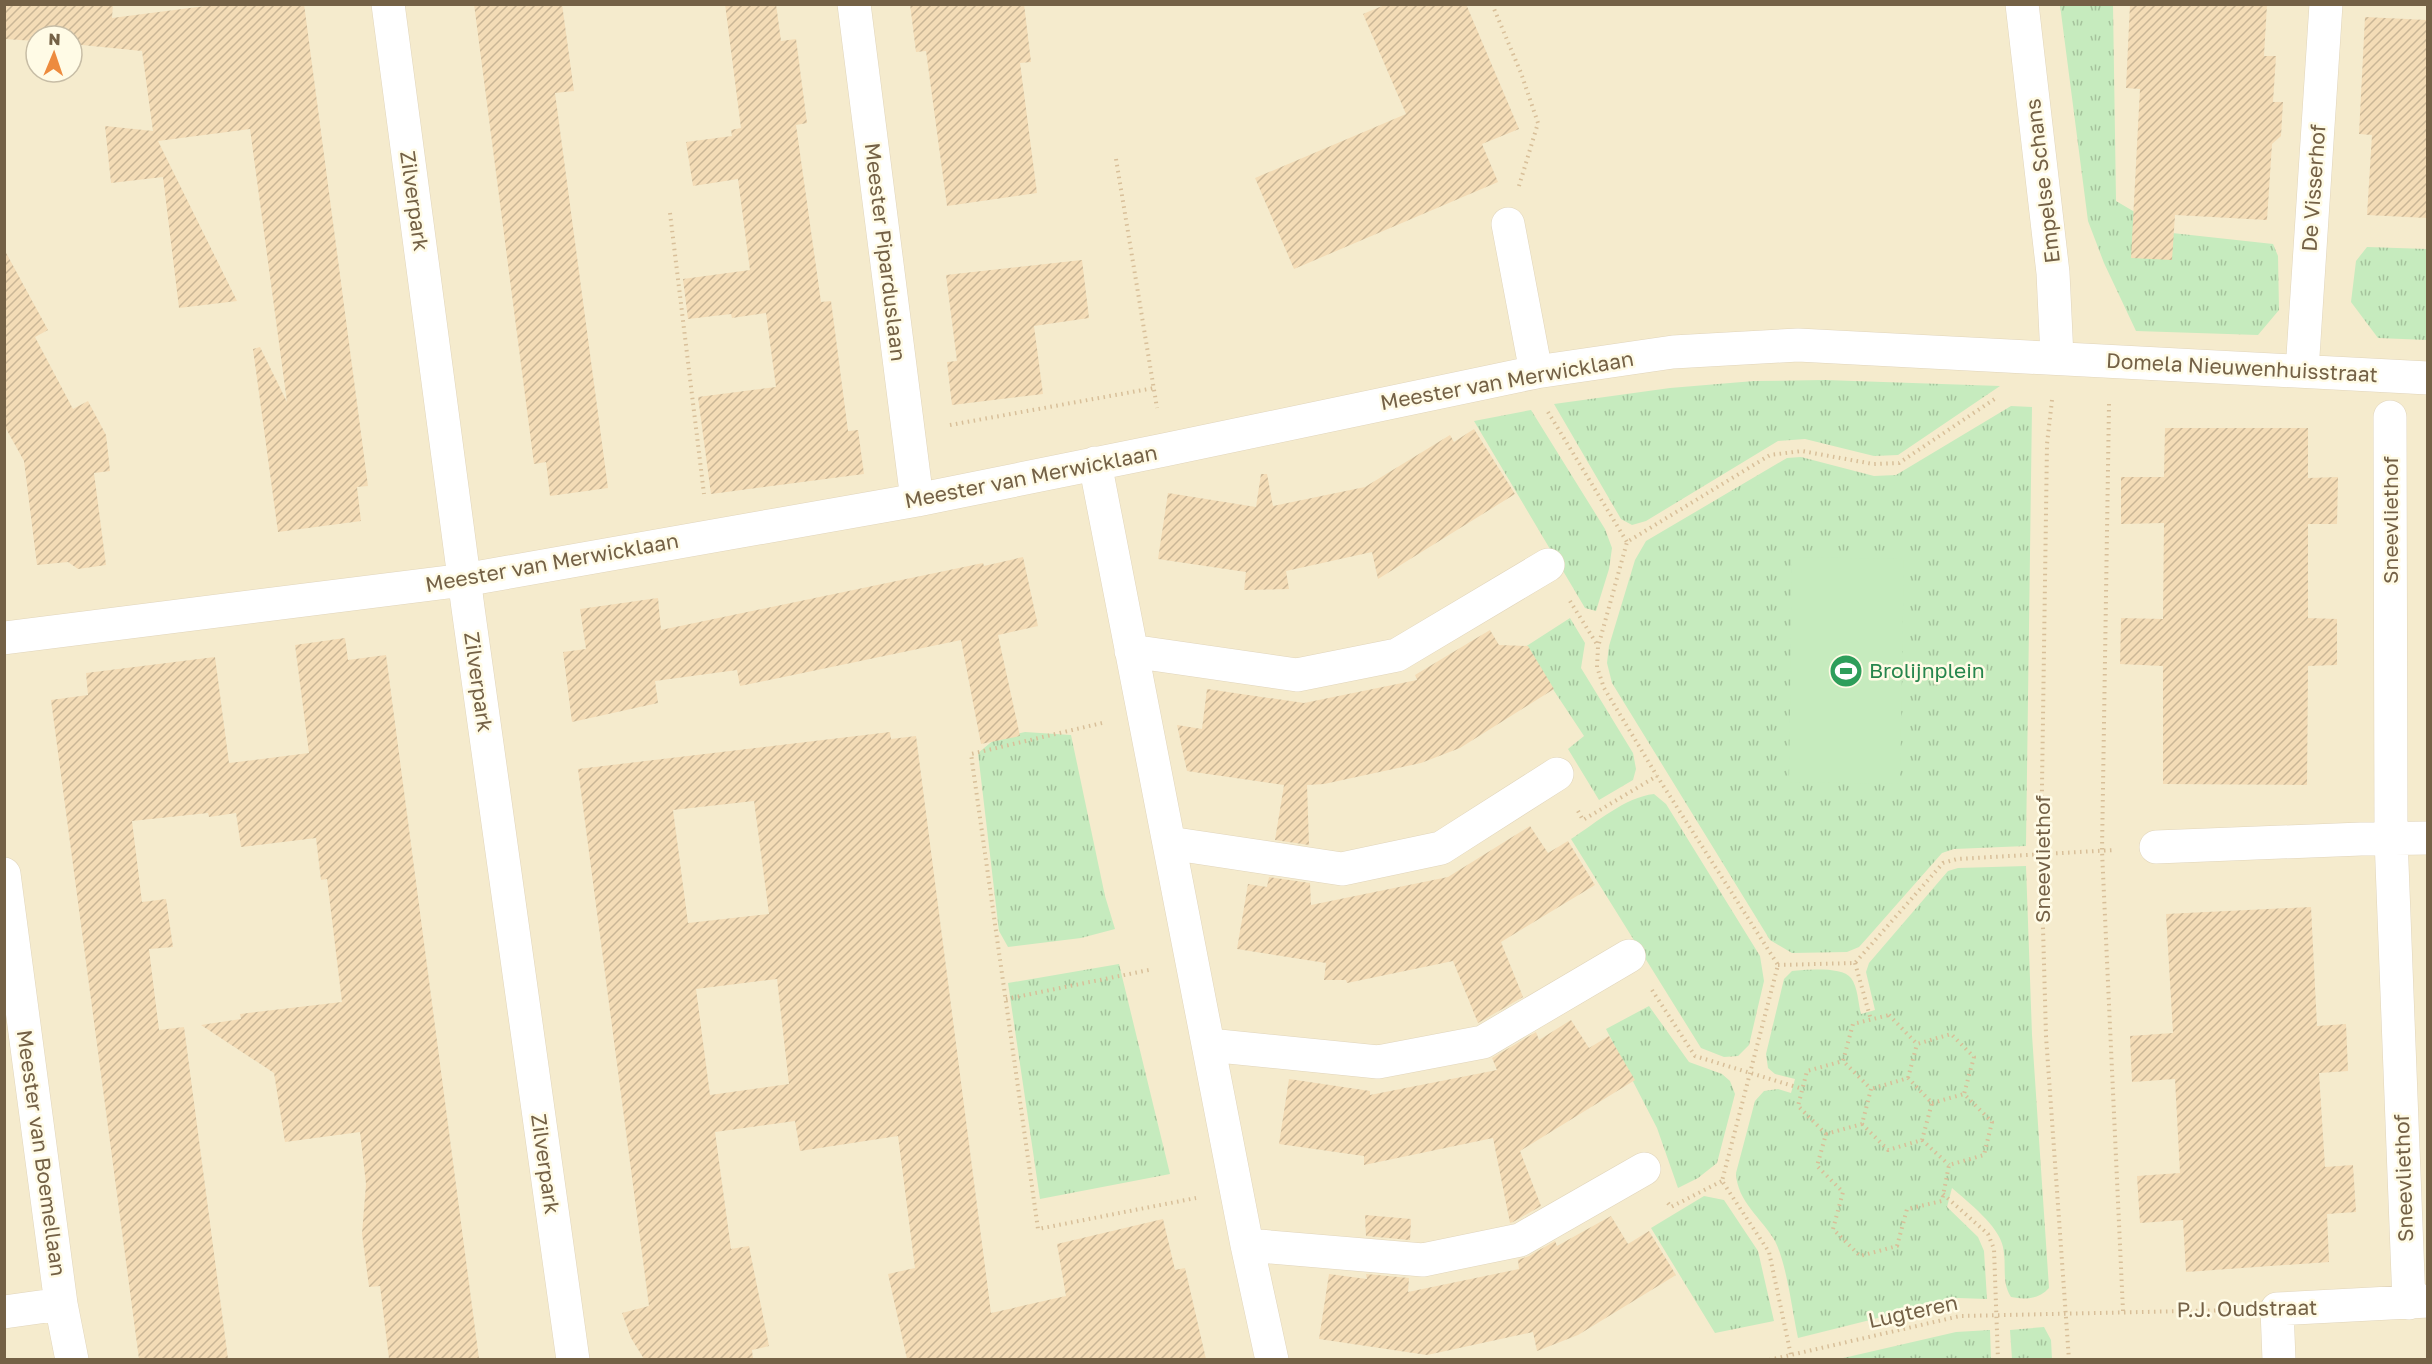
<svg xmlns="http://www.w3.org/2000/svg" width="2432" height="1364" font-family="'Golos Text',sans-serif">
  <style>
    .residential { fill: #f5ebcd; fill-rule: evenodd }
    .grass { fill: url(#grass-tufts) }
    .pitch { fill: #c6ebbe }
    .building { fill: url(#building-hatch); fill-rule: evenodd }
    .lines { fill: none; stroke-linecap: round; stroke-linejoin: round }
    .minor-casing { stroke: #e1d5bb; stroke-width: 34 }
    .path { stroke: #d8bf99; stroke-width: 4; stroke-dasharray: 1.5 4.5; stroke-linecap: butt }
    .minor { stroke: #fff; stroke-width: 33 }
    .labels { text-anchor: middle; stroke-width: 5; stroke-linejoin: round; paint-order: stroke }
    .street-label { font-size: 21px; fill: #746146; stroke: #fffbe6 }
    .leisure-label { font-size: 21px; fill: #27864d; stroke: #fffbe6; text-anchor: start }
  </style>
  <defs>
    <pattern id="grass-tufts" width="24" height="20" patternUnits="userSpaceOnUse" patternTransform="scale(1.5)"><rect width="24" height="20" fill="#c6ebbe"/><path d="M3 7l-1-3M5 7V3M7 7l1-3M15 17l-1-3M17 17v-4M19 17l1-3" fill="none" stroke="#a5c29c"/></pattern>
    <pattern id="building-hatch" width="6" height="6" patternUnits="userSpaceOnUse" patternTransform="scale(1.5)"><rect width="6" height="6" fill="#f4dcb6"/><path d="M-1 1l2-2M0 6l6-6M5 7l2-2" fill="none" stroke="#cab696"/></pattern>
  </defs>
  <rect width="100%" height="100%" fill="#fdf8df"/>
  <path class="residential" d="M 5,5 L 2427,5 L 2427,1359 L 5,1360 ZM 36,36 L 72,36 L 72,72 L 36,72 Z"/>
  <path class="grass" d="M 2060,5 L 2113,5 L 2116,201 L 2150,221 L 2163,232 L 2273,244 L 2278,256 L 2279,310 L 2258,335 L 2136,331 L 2104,263 L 2088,221 Z
    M 2367,247 L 2427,249 L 2427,340 L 2378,338 L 2351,302 L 2356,261 Z
    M 1825,380 L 2000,386 L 1898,455 L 1874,456 L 1805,439 L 1778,441 L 1646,521 L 1632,525 L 1621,519 L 1554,404 L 1670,388 L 1754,381 Z
    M 2011,406 L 2032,407 L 2026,846 L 1954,849 L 1942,853 L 1868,937 L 1859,947 L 1847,952 L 1792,953 L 1770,940 L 1612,683 L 1607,663 L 1609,646 L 1635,560 L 1646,541 L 1787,458 L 1801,457 L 1874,476 L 1896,475 Z
    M 1531,410 L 1605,529 L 1612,548 L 1609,569 L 1596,611 L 1585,608 L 1474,421 Z
    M 1570,618 L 1585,643 L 1581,668 L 1633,753 L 1636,769 L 1633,780 L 1599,800 L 1568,749 L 1584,736 L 1525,647 Z
    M 1025,732 L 1071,735 L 1105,896 L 1115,929 L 1081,938 L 1008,947 L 999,931 L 978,753 L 995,739 Z
    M 1654,794 L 1666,804 L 1760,956 L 1764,981 L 1749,1045 L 1738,1056 L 1724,1057 L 1701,1048 L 1571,839 C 1596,823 1625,797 1654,794 Z
    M 2026,866 L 2032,1035 L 2049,1288 C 2039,1299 2026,1300 2011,1297 C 2001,1282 2007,1264 2003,1247 C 1999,1226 1968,1202 1952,1188 L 1947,1207 L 1978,1237 L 1984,1251 L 1987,1299 L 1958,1298 L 1798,1338 C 1792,1310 1787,1265 1775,1241 C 1762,1218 1737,1202 1736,1173 L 1755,1101 L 1764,1091 L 1778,1089 L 1791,1093 L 1795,1079 L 1775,1074 L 1768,1068 L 1766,1054 L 1784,979 L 1792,971 C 1805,970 1842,966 1851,978 C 1858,987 1858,1003 1861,1014 L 1875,1010 L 1866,972 L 1869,963 L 1948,871 L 1958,868 Z
    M 1119,964 L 1170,1174 L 1040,1199 L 1008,983 Z
    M 1649,1006 L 1689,1062 L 1722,1074 L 1730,1081 L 1735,1094 L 1717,1163 L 1698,1178 L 1678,1188 L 1657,1128 L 1606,1029 Z
    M 1704,1196 L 1724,1200 L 1758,1251 L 1774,1321 L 1715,1333 L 1651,1228 Z
    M 2044,1327 L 2051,1340 L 2052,1359 L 2012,1359 L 2010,1330 Z
    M 1990,1330 L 1991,1359 L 1839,1359 L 1956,1332 Z"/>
  <path class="pitch" d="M 1792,557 L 1904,559 L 1900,784 L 1789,782 Z"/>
  <path class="building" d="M 4,4 L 113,4 L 112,18 L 221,4 L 304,4 L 368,486 L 357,487 L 361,521 L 278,532 L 253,349 L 260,347 L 287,402 L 250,129 L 158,141 L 237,301 L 179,308 L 163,177 L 111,183 L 105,126 L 153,131 L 142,51 L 72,44 L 72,36 L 36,36 L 36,41 L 4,39 Z
    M 474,4 L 562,4 L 574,91 L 555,93 L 608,488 L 550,496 L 546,462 L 534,464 Z
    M 725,4 L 776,4 L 781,41 L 796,39 L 807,123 L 796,125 L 821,302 L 831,301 L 848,431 L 858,430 L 864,474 L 711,494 L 698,397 L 776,387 L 766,313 L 732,318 L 731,314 L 688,319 L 683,279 L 750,270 L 738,179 L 693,186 L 686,142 L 732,136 L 731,130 L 741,128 Z
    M 910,4 L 1024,4 L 1031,62 L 1020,63 L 1037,193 L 947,206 L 926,51 L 916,52 Z
    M 1387,4 L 1466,4 L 1519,129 L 1482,144 L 1498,182 L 1294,269 L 1255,178 L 1406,114 L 1363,14 Z
    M 2130,4 L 2267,4 L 2264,56 L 2276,56 L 2273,102 L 2283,102 L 2281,136 L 2272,144 L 2267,220 L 2175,215 L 2172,260 L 2131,258 L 2140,89 L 2126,88 Z
    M 2365,17 L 2427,20 L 2427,218 L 2367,215 L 2372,135 L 2359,134 Z
    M 4,249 L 48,330 L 35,337 L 73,409 L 88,401 L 106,435 L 110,471 L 94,473 L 106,565 L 78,569 L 68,562 L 37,565 L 24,461 L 4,425 Z
    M 1082,260 L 1089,318 L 1034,326 L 1043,394 L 952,405 L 947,362 L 957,361 L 946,275 Z
    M 2165,428 L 2308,428 L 2308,478 L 2338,477 L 2337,524 L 2308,524 L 2308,618 L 2337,619 L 2337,665 L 2308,666 L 2307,785 L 2163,784 L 2163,666 L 2120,664 L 2121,618 L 2163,619 L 2164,523 L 2121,524 L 2121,477 L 2164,477 Z
    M 1474,429 L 1515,494 L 1378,579 L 1372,552 L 1286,571 L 1289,589 L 1244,590 L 1246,572 L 1158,559 L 1168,493 L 1256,507 L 1261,474 L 1267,474 L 1273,506 L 1365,487 L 1450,435 L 1454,442 Z
    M 1023,557 L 1038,626 L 998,635 L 1020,736 L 981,744 L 961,640 L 740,686 L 737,670 L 655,681 L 658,703 L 572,722 L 563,652 L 586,649 L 580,609 L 658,598 L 661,630 L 983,563 L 984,566 Z
    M 1490,630 L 1499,645 L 1528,646 L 1554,689 L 1460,748 L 1421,763 L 1324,784 L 1307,785 L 1309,845 L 1275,840 L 1284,785 L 1187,771 L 1177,725 L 1202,729 L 1207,689 L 1304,703 L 1417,680 L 1415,675 Z
    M 345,638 L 348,660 L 386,655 L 479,1359 L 389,1359 L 380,1286 L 369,1287 L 362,1234 L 366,1184 L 360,1132 L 285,1142 L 274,1073 L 201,1025 L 241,1019 L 240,1014 L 342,1002 L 327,879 L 321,880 L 316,838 L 241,847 L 236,813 L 209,817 L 208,813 L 132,821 L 142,902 L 166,899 L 173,947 L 149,949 L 154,990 L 159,1030 L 184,1027 L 228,1359 L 139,1359 L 51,700 L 88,695 L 86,673 L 215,657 L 229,763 L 309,753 L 295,645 Z
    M 890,732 L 891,739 L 916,736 L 991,1313 L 1066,1296 L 1057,1244 L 1163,1219 L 1175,1270 L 1185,1268 L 1206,1359 L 907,1359 L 888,1274 L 915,1268 L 898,1136 L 800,1151 L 795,1121 L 715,1132 L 731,1249 L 749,1246 L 769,1346 L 752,1350 L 753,1359 L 644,1359 L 631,1338 L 622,1313 L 649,1306 L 578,769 ZM 754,801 L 769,914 L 688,923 L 673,810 ZM 777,979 L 789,1084 L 710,1095 L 696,989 Z
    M 1530,826 L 1548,853 L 1568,841 L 1595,885 L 1501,942 L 1523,997 L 1478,1023 L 1453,961 L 1347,983 L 1346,980 L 1324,980 L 1326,963 L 1237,949 L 1248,884 L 1267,887 L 1269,877 L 1310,883 L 1311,905 L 1448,877 Z
    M 2311,907 L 2317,1026 L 2346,1024 L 2348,1071 L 2319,1073 L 2325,1167 L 2353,1165 L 2356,1212 L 2327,1214 L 2329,1262 L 2186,1272 L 2183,1220 L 2140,1223 L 2137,1176 L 2180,1173 L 2175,1079 L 2132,1082 L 2130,1036 L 2173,1033 L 2166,914 Z
    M 1571,1020 L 1589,1048 L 1609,1036 L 1635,1080 L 1520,1151 L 1541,1206 L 1513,1222 L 1510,1223 L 1493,1138 L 1364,1165 L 1364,1156 L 1279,1144 L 1289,1079 L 1370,1091 L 1370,1095 L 1497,1070 L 1492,1058 L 1536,1032 L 1539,1040 Z
    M 1365,1215 L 1411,1219 L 1410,1240 L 1366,1236 Z
    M 1611,1216 L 1628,1244 L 1649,1231 L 1676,1275 L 1578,1335 L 1537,1351 L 1533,1332 L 1427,1355 L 1319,1339 L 1329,1274 L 1367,1279 L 1366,1274 L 1409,1278 L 1408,1292 L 1519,1269 L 1518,1260 L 1529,1256 L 1555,1241 L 1557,1246 Z"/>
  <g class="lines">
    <g class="minor-casing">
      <path id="minor" d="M 388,4 L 468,608 L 573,1360
        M 854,4 L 917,500
        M 2022,4 L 2053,273 L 2057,357
        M 1508,224 L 1536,372
        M 2302,371 L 2326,4
        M 2390,417 L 2391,838 L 2409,1303
        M 1095,463 L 1247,1245 L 1272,1360
        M 4,638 L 464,580 L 917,500 L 1164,450 L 1536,372 L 1673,352 L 1798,345 L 2428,378
        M 1131,651 L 1297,675 L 1397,655 L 1548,565
        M 1169,843 L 1342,869 L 1441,848 L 1557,774
        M 2156,847 L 2361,839 L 2428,838
        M 4,874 L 61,1304 L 72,1360
        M 1209,1045 L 1378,1062 L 1483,1042 L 1629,956
        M 1247,1245 L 1423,1260 L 1520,1240 L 1644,1169
        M 4,1312 L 61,1304
        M 2279,1360 L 2277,1309 L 2428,1301"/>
    </g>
    <path class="path" d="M 1492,4 L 1521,73 L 1538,123 L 1519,186
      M 1116,159 L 1157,408
      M 670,213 L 704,494
      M 2052,400 L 2047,444 L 2041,855 L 2046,1036 L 2069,1360
      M 2109,404 L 2102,851 L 2123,1311
      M 1548,412 L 1627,542
      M 950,425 L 1154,388
      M 1570,601 L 1598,646
      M 1102,723 L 971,754 L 1038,1229 L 1196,1198
      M 1578,811 L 1583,820 L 1657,776
      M 1855,963 L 1871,1020
      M 1778,965 L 1855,963 L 1943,863 L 1957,859 L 2114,850
      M 1652,990 L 1695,1056 L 1803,1089
      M 1006,999 L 1149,970
      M 1889,1015 L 1917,1044 L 1951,1034 L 1974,1057 L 1964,1094 L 1992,1122 L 1984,1155 L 1949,1165 L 1942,1201 L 1907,1209 L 1897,1246 L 1860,1256 L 1833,1229 L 1843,1192 L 1817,1166 L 1826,1134 L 1798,1106 L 1807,1071 L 1843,1061 L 1853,1024 Z
      M 1908,1078 L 1917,1044
      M 1932,1103 L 1964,1094
      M 1862,1124 L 1888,1150 L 1922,1140 L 1932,1103 L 1908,1078 L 1871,1089
      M 1826,1134 L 1862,1124 L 1871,1089 L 1843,1061
      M 1922,1140 L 1949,1165
      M 1943,1194 L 1988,1234 L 1994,1249 L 1998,1360
      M 1668,1203 L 1671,1207 L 1722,1181
      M 1769,1360 L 1960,1316 L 2234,1310
      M 1792,1360 L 1769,1252 L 1722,1181 L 1778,965 L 1657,776 L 1604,688 L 1597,667 L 1598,647 L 1627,542 L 1770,455 L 1802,451 L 1873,464 L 1899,463 L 1996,398"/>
    <use href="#minor" class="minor"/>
  </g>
  <defs>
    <g id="stadium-disc" transform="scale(1.725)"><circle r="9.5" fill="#2e9e5b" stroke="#fffbe6"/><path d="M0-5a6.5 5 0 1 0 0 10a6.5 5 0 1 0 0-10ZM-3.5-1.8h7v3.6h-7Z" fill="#fff"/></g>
  </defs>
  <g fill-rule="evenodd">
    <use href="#stadium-disc" x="1846" y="671"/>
  </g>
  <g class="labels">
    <g class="street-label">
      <text transform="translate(2043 181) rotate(-97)" y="7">Empelse Schans</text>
      <text transform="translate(2314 188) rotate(-86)" y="7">De Visserhof</text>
      <text transform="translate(414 201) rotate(82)" y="7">Zilverpark</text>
      <text transform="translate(885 252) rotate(83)" y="7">Meester Piparduslaan</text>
      <text transform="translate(2242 368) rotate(3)" y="7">Domela Nieuwenhuisstraat</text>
      <text transform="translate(1507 381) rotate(-10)" y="7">Meester van Merwicklaan</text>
      <text transform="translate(1031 477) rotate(-11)" y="7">Meester van Merwicklaan</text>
      <text transform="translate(2391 520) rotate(-90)" y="7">Sneevliethof</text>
      <text transform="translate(552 563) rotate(-10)" y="7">Meester van Merwicklaan</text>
      <text transform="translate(478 682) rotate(82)" y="7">Zilverpark</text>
      <text transform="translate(2043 859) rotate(-90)" y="7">Sneevliethof</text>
      <text transform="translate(41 1153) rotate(82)" y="7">Meester van Boemellaan</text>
      <text transform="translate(545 1164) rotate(82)" y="7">Zilverpark</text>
      <text transform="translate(2404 1178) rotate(-92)" y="7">Sneevliethof</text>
      <text transform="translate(2247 1309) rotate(-1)" y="7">P.J. Oudstraat</text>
      <text transform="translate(1913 1312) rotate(-12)" y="7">Lugteren</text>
    </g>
    <g class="leisure-label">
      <text x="1869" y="678">Brolijnplein</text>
    </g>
  </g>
  <rect width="2432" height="1364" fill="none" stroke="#746146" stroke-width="12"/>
  <g transform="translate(54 54) rotate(2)"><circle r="28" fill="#fffbe6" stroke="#c7bda6" stroke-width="1.5"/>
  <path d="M0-4.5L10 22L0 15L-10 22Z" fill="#ed8b3e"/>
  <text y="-9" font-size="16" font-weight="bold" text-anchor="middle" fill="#746146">N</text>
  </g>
</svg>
